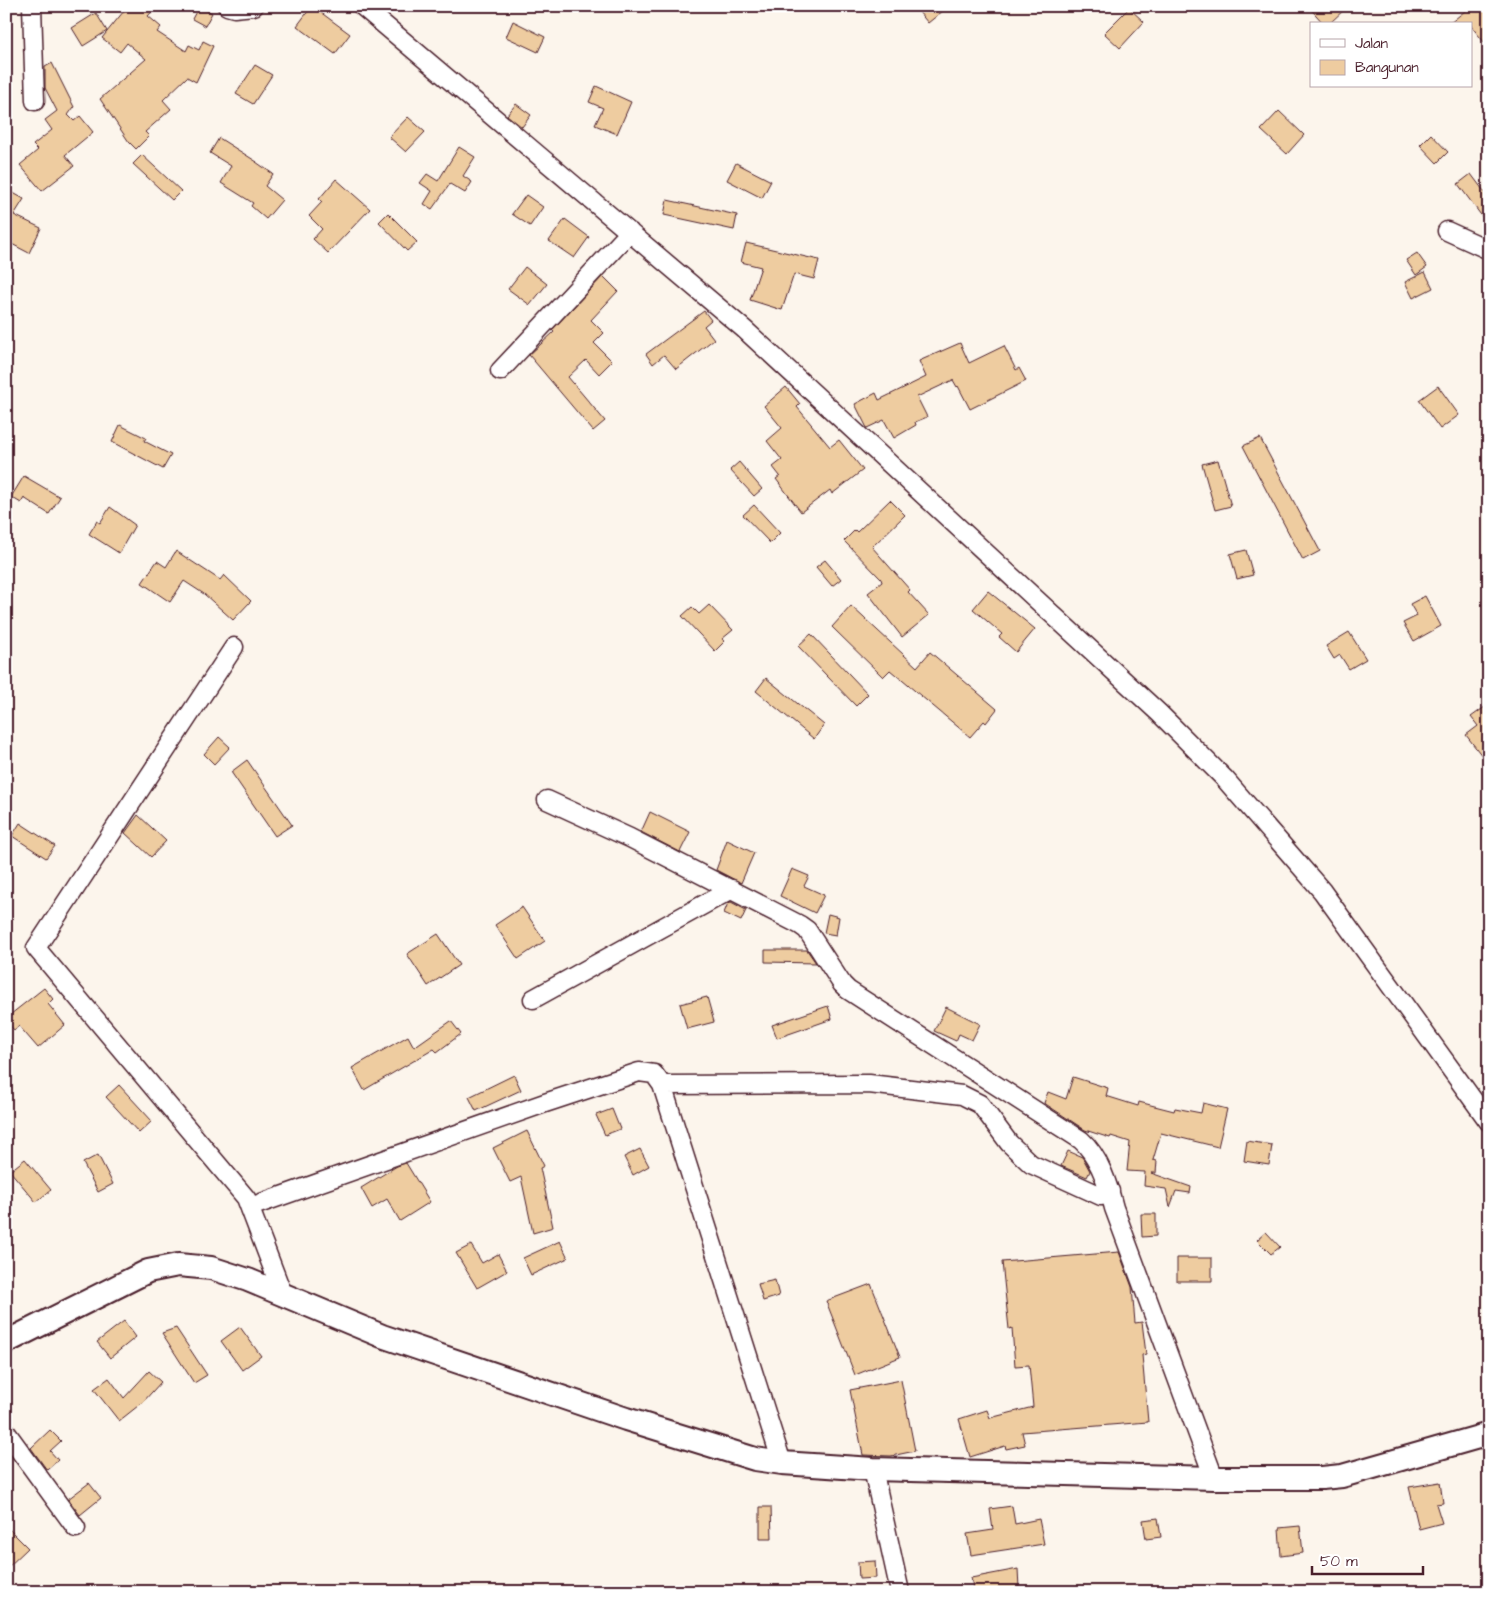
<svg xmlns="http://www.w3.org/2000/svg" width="1495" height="1598" font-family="'Architects Daughter',sans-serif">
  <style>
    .building { fill: #eecca0; stroke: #4a1f2b }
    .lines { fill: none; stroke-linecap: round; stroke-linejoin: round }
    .minor-casing { stroke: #4a1f2b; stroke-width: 21 }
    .tertiary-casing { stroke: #4a1f2b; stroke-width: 26 }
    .minor { stroke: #fff; stroke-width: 18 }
    .tertiary { stroke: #fff; stroke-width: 22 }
  </style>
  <rect width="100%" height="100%" fill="#fcf5ec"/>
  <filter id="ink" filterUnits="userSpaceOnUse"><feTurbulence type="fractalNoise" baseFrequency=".02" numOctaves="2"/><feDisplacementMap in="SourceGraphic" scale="10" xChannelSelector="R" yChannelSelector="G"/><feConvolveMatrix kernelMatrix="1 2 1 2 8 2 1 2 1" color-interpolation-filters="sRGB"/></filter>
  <g filter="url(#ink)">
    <path class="building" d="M 128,6 L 157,6 L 148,16 L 161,27 L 157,32 L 186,51 L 189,45 L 199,50 L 203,41 L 213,46 L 196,82 L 187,77 L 163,100 L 171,109 L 145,132 L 149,136 L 136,149 L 129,142 L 100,99 L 146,59 L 127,43 L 120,52 L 102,38 Z
      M 199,6 L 212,13 L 205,26 L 192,19 Z
      M 312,6 L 350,34 L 335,54 L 297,26 Z
      M 914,6 L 949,6 L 928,23 Z
      M 1308,6 L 1348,6 L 1329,24 L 1324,24 Z
      M 1471,6 L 1489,6 L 1489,48 L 1471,26 L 1471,24 L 1449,24 Z
      M 1129,8 L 1144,22 L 1120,48 L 1104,33 Z
      M 96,13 L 107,31 L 83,46 L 72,28 Z
      M 513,21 L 545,37 L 538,52 L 506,37 Z
      M 52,63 L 74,107 L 68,115 L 74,121 L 80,116 L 93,132 L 65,155 L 74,166 L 42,191 L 20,165 L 38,150 L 33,145 L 52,130 L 45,120 L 57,111 L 45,88 L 45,67 Z
      M 255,65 L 272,75 L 253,104 L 236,94 Z
      M 596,86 L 631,102 L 617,134 L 595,125 L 603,108 L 589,102 Z
      M 516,104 L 531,115 L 522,127 L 507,115 Z
      M 1279,111 L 1304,135 L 1287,154 L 1261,130 Z
      M 408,117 L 425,132 L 406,152 L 389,137 Z
      M 1431,134 L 1448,152 L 1437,163 L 1420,145 Z
      M 219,138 L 257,162 L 256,162 L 273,174 L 265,186 L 282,200 L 266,219 L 251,206 L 253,203 L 221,183 L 231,166 L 210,153 Z
      M 459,147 L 475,157 L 463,176 L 472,182 L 465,193 L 450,184 L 432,209 L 424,204 L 432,191 L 420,183 L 427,174 L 438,181 Z
      M 142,155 L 181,191 L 172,200 L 133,164 Z
      M 736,163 L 771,181 L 762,198 L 727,180 Z
      M 1471,174 L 1489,198 L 1489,226 L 1458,184 Z
      M 336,179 L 370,209 L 328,253 L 313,239 L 322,229 L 309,216 L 322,202 L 319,199 Z
      M 6,189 L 24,199 L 14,215 L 41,228 L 29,253 L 6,241 Z
      M 526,195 L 543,207 L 530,226 L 512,214 Z
      M 667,200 L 737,215 L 734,230 L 664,215 Z
      M 388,213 L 417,242 L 407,251 L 379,222 Z
      M 565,219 L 589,237 L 574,258 L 549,241 Z
      M 746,243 L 819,260 L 814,279 L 794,274 L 782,310 L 750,300 L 761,267 L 741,262 Z
      M 1417,253 L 1427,267 L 1416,275 L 1406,260 Z
      M 525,267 L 547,284 L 530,305 L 508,289 Z
      M 1425,272 L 1433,288 L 1413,298 L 1405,282 Z
      M 603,276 L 618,291 L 591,320 L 604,333 L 594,343 L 612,361 L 599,374 L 586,360 L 568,377 L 605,421 L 593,431 L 529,355 L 554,332 L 552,330 Z
      M 704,311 L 711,320 L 704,326 L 714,339 L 676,369 L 664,355 L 653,364 L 646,354 Z
      M 960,343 L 969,363 L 1004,346 L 1016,370 L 1019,368 L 1026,381 L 970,409 L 958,386 L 957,387 L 953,380 L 917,397 L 927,417 L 915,422 L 916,425 L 894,438 L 884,420 L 867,428 L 855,404 L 876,393 L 879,400 L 926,377 L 919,361 Z
      M 1438,386 L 1459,415 L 1440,429 L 1419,400 Z
      M 786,387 L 800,404 L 797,407 L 830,447 L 839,440 L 863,470 L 832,494 L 830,490 L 801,512 L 776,479 L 780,476 L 773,467 L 782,460 L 767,441 L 782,428 L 764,406 Z
      M 120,425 L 146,438 L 144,441 L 171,455 L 163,469 L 112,442 Z
      M 1260,438 L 1320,551 L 1303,560 L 1243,446 Z
      M 1218,460 L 1231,506 L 1215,510 L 1202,464 Z
      M 739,462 L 762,489 L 754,496 L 730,470 Z
      M 24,476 L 60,497 L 49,514 L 24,498 L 21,503 L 11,497 Z
      M 890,500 L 905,515 L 872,547 L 910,590 L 908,592 L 929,615 L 902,637 L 868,593 L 882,582 L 881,579 L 844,541 L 855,530 L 857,532 Z
      M 754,505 L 780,533 L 770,543 L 743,515 Z
      M 110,507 L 135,525 L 119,553 L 89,534 L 97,521 L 100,523 Z
      M 1246,550 L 1253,575 L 1237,579 L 1230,554 Z
      M 176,551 L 220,580 L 224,575 L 251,601 L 233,620 L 204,594 L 184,581 L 170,602 L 142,583 L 157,561 L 166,567 Z
      M 825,560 L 841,579 L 832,586 L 816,567 Z
      M 988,591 L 1035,629 L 1016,652 L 999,637 L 1002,634 L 973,609 Z
      M 1425,596 L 1441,626 L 1414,641 L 1403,623 L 1417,616 L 1410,604 Z
      M 709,605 L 733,630 L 722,639 L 725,641 L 715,651 L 682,616 L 692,607 L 699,614 Z
      M 851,606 L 917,667 L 930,652 L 997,709 L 986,723 L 984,721 L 970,737 L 890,670 L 883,677 L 832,627 Z
      M 1349,632 L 1366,659 L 1349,669 L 1340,655 L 1334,659 L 1326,646 Z
      M 811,634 L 868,694 L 856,706 L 798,646 Z
      M 766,678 L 824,725 L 814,739 L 756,691 Z
      M 1489,704 L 1489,765 L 1466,735 L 1478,726 L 1471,717 Z
      M 219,737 L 230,747 L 214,764 L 204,754 Z
      M 247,760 L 292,825 L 275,836 L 231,772 Z
      M 650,812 L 690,832 L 680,852 L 641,832 Z
      M 138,815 L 166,841 L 151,857 L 125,833 Z
      M 20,823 L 55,846 L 46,858 L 12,836 Z
      M 727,840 L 754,853 L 741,883 L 716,870 Z
      M 792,869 L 809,876 L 804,886 L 824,895 L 815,913 L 780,896 Z
      M 731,902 L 746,910 L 741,921 L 724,913 L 728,903 Z
      M 522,907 L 545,941 L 518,959 L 495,925 Z
      M 828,914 L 839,917 L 836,935 L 824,933 Z
      M 438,934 L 459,965 L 428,986 L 407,954 Z
      M 765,950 L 807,950 L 816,963 L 765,962 Z
      M 44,988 L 53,999 L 48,1004 L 65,1025 L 38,1048 L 19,1026 L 14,1030 L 6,1021 L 6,1018 Z
      M 707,997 L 714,1022 L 687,1029 L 680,1004 Z
      M 828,1006 L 832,1019 L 777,1038 L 772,1025 Z
      M 946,1007 L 980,1024 L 972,1040 L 959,1034 L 956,1041 L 934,1031 Z
      M 451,1021 L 461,1034 L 437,1052 L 434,1049 L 364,1090 L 352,1068 L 408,1036 L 414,1047 Z
      M 514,1075 L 521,1090 L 476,1111 L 469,1097 Z
      M 1073,1077 L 1108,1088 L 1106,1096 L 1138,1106 L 1139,1102 L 1174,1111 L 1175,1108 L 1201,1113 L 1203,1103 L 1227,1109 L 1218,1147 L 1161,1133 L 1153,1160 L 1157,1161 L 1156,1173 L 1151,1173 L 1191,1187 L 1190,1193 L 1176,1191 L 1170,1207 L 1166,1189 L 1144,1186 L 1145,1172 L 1127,1171 L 1130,1142 L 1111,1136 L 1110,1138 L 1085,1130 L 1044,1103 L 1048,1092 L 1066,1099 Z
      M 119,1085 L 152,1121 L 139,1133 L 106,1097 Z
      M 612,1109 L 620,1129 L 605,1135 L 596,1115 Z
      M 527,1131 L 544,1166 L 540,1168 L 553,1227 L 533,1233 L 521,1177 L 510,1182 L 493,1148 Z
      M 1247,1141 L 1272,1145 L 1269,1165 L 1244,1161 Z
      M 640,1149 L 649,1166 L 633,1175 L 624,1157 Z
      M 1068,1151 L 1082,1157 L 1084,1160 L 1090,1171 L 1087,1177 L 1061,1166 Z
      M 98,1155 L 113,1184 L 98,1192 L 83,1163 Z
      M 25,1159 L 51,1190 L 36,1202 L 10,1171 Z
      M 406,1163 L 430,1202 L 400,1221 L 387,1199 L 372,1208 L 361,1188 L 397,1166 Z
      M 1141,1214 L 1156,1214 L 1156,1236 L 1142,1237 Z
      M 1266,1232 L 1280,1247 L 1271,1254 L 1257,1240 Z
      M 560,1241 L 568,1258 L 531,1275 L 523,1258 Z
      M 471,1245 L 482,1263 L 498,1254 L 507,1271 L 477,1288 L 456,1253 Z
      M 1119,1252 L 1132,1287 L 1135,1323 L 1142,1322 L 1146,1354 L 1142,1355 L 1148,1422 L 1022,1432 L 1025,1445 L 1006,1449 L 1005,1446 L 970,1457 L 959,1419 L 987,1410 L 990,1418 L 1033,1407 L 1029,1365 L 1015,1366 L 1012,1328 L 1009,1329 L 1002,1262 Z
      M 1177,1258 L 1212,1258 L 1212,1281 L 1177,1281 Z
      M 775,1280 L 779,1296 L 763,1301 L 758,1284 Z
      M 871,1284 L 900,1357 L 855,1375 L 826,1301 Z
      M 124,1321 L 136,1337 L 110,1358 L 97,1342 Z
      M 240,1327 L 261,1356 L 242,1370 L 221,1341 Z
      M 176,1328 L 207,1375 L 194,1383 L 162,1333 Z
      M 149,1371 L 161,1382 L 143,1402 L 119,1421 L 94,1389 L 109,1378 L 124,1398 Z
      M 901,1380 L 915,1451 L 891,1456 L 863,1455 L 850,1390 Z
      M 50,1430 L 61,1441 L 50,1451 L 58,1460 L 47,1470 L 31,1448 Z
      M 1440,1482 L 1443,1503 L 1436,1504 L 1442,1523 L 1419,1529 L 1409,1487 Z
      M 89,1483 L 101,1498 L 80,1515 L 68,1499 Z
      M 1012,1506 L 1015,1524 L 1039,1519 L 1044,1544 L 971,1555 L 967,1534 L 993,1530 L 990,1509 Z
      M 760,1507 L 771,1507 L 772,1539 L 760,1539 Z
      M 1158,1518 L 1161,1537 L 1146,1539 L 1143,1520 Z
      M 6,1526 L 28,1548 L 6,1569 Z
      M 1300,1526 L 1303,1553 L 1281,1556 L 1279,1528 Z
      M 875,1561 L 876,1578 L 859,1579 L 858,1562 Z
      M 1018,1569 L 1019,1588 L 998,1589 L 999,1592 L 974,1592 L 971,1578 Z"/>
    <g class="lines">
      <g class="minor-casing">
        <path id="minor" d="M 32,6 L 35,101
          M 227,6 L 234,8 L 254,6
          M 362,6 L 744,329 L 1159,713 L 1224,778 L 1322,891 L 1489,1122
          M 1447,231 L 1489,250
          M 500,371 L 630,232
          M 234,647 L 36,948 L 246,1198 L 283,1295
          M 547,800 L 630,838 L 800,925 L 807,930 L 842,984 L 848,990 L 1081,1140 C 1099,1156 1108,1184 1114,1208 L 1214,1478
          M 533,999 L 732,889
          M 662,1085 L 869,1084 L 962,1095 L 980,1104 L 1009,1143 L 1031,1164 L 1101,1196 L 1110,1191
          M 250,1207 L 545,1103 L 639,1072 L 654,1074 L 662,1085 L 782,1463
          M 6,1432 L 76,1528
          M 873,1469 L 900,1592"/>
      </g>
      <g class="tertiary-casing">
        <path id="tertiary" d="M 6,1342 L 148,1271 L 178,1265 L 211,1268 L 248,1280 L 382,1336 L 626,1419 L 755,1459 L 782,1463 L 873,1469 L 1214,1478 L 1322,1478 L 1342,1476 L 1489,1434"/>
      </g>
      <use href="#minor" class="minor"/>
      <use href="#tertiary" class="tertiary"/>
    </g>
  </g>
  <rect width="1495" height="1598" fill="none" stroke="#fff" stroke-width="25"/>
  <rect x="12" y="12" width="1470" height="1573" fill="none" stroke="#4a1f2b" stroke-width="2" filter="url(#ink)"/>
  <rect x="1310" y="22" width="162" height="65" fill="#ffffff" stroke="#b7a5aa"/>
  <rect x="1320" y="39" width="25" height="8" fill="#ffffff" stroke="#b7a5aa"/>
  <text x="1355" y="48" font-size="15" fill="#4a1f2b">Jalan</text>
  <rect x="1320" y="60" width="25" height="15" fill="#eecca0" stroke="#b7a5aa"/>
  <text x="1355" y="72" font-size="15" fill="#4a1f2b">Bangunan</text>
  <path d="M1312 1566v8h111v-8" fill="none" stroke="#4a1f2b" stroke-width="2.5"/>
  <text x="1320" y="1566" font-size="15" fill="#4a1f2b" stroke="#ffffff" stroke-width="4" paint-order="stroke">50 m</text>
</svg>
